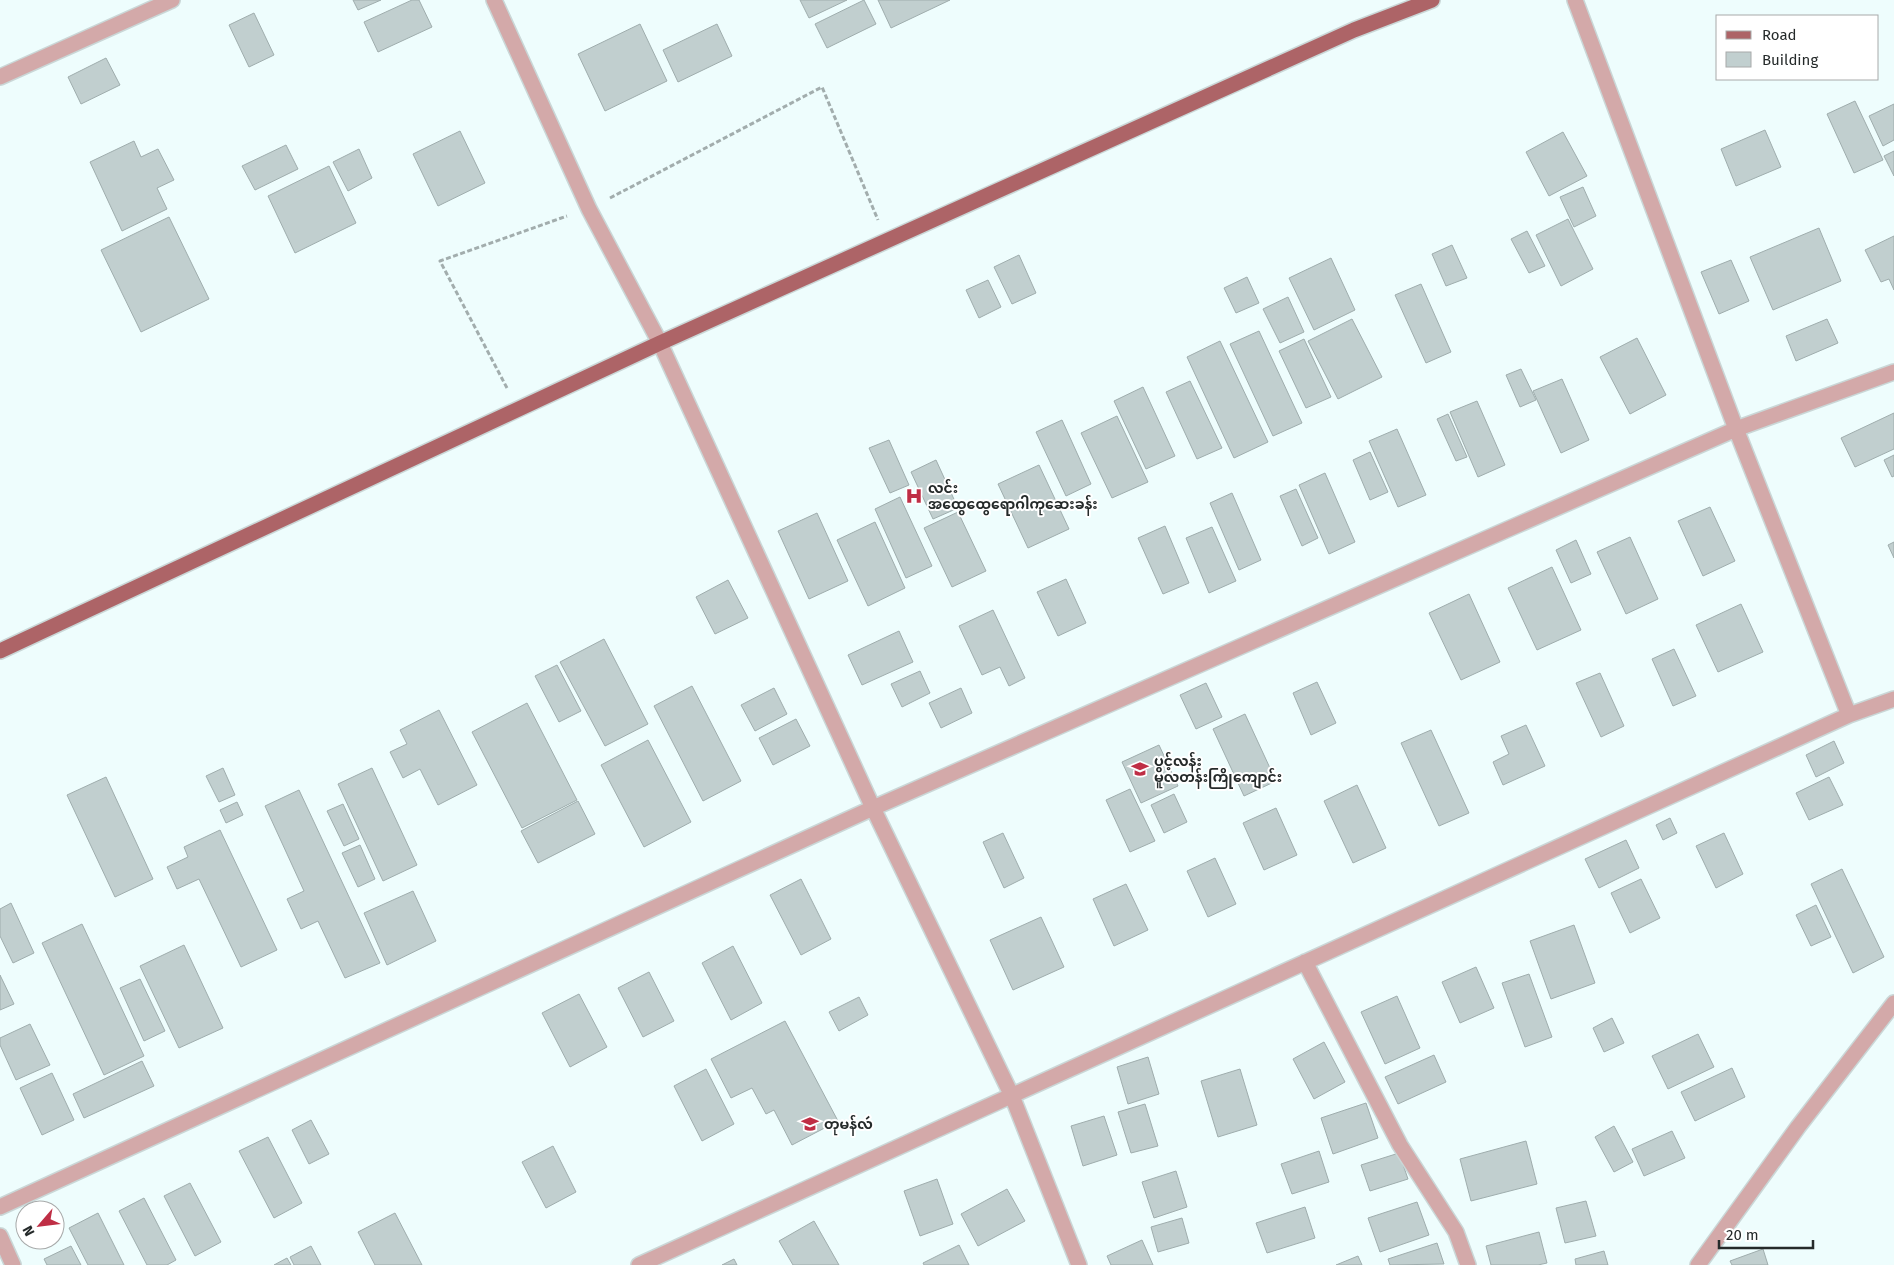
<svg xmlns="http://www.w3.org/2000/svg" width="1894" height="1265" font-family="'Fira Sans','Noto Sans Myanmar',sans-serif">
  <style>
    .building { fill: #c1cfcf; stroke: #9fadad }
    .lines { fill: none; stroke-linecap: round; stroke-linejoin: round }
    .minor-casing { stroke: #cad7d7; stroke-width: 18 }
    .major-casing { stroke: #cad7d7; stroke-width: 18 }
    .path { stroke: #a2adad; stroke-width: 3; stroke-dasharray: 5 2.5; stroke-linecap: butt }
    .minor { stroke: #d3a9a9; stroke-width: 15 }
    .major { stroke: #ad6467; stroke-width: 15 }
    .labels { text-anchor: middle; stroke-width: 4; stroke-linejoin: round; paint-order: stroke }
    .poi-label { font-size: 14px; font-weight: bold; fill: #252a2a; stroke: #fff; text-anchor: start }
  </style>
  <rect width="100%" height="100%" fill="#eefdfd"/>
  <path class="building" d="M 353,0 L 381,0 L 358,10 Z
    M 412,0 L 419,0 L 432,27 L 378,52 L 364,22 Z
    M 800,0 L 847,0 L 809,18 Z
    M 864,0 L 876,24 L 827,48 L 815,24 Z
    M 878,0 L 950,0 L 891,28 Z
    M 254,13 L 274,55 L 249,67 L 229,25 Z
    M 640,24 L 667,81 L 605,111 L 578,54 Z
    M 717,24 L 732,56 L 678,82 L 663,50 Z
    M 106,58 L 120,85 L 81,104 L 68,77 Z
    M 1855,101 L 1883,160 L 1854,173 L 1827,114 Z
    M 1894,104 L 1894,140 L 1883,146 L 1869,116 Z
    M 1765,130 L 1781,167 L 1736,186 L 1721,149 Z
    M 460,131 L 485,183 L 438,206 L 413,154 Z
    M 1563,132 L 1587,176 L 1549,196 L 1526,152 Z
    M 134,141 L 141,157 L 158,149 L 174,180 L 157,188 L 167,209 L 122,231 L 90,162 Z
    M 286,145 L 298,169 L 255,190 L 242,166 Z
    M 359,149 L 372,178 L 348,191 L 333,162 Z
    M 1894,151 L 1894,176 L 1884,156 Z
    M 329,166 L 356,223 L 295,253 L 268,196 Z
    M 1583,187 L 1596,216 L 1574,227 L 1560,197 Z
    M 169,217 L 209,299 L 141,332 L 101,250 Z
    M 1568,219 L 1593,269 L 1561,286 L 1536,235 Z
    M 1819,228 L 1841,281 L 1773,310 L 1750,257 Z
    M 1527,231 L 1545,266 L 1529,273 L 1511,239 Z
    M 1894,236 L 1894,290 L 1889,279 L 1881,282 L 1865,250 Z
    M 1452,245 L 1467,278 L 1446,286 L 1432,254 Z
    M 1019,255 L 1036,293 L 1012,304 L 994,267 Z
    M 1331,258 L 1355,310 L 1314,330 L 1289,278 Z
    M 1731,260 L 1749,301 L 1719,314 L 1701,272 Z
    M 1247,277 L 1259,303 L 1236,313 L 1224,288 Z
    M 988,280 L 1001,307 L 979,318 L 966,290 Z
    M 1421,284 L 1451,352 L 1426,363 L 1395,295 Z
    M 1288,297 L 1304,332 L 1280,343 L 1263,309 Z
    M 1352,319 L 1382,377 L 1338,399 L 1308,341 Z
    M 1827,319 L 1838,343 L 1796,361 L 1786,336 Z
    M 1259,331 L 1302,423 L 1273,436 L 1230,344 Z
    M 1637,338 L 1666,395 L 1630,414 L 1600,357 Z
    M 1304,339 L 1331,397 L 1306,408 L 1279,351 Z
    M 1220,341 L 1268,442 L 1234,458 L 1187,357 Z
    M 1521,369 L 1536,400 L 1520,407 L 1506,375 Z
    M 1562,379 L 1589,440 L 1561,453 L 1533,391 Z
    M 1190,381 L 1222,448 L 1197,459 L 1166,392 Z
    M 1143,387 L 1175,456 L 1146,469 L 1114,401 Z
    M 1477,401 L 1505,465 L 1478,477 L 1450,412 Z
    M 1894,413 L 1894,449 L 1855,467 L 1841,438 Z
    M 1448,414 L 1467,457 L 1456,461 L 1437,419 Z
    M 1117,416 L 1148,482 L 1112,498 L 1081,433 Z
    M 1062,420 L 1091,484 L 1066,496 L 1036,432 Z
    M 1397,429 L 1426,495 L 1398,507 L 1369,441 Z
    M 889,440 L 909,485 L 890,493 L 869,448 Z
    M 1370,452 L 1388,492 L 1370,500 L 1353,460 Z
    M 1894,455 L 1894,476 L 1892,477 L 1884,460 Z
    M 936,460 L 958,508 L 933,519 L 911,472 Z
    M 1039,465 L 1069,529 L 1028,548 L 998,484 Z
    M 1325,473 L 1355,542 L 1329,554 L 1299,485 Z
    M 1296,489 L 1318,538 L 1302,546 L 1280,496 Z
    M 1232,493 L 1261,560 L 1239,570 L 1210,503 Z
    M 900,497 L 932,566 L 906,578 L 875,509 Z
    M 1710,507 L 1735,561 L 1703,576 L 1678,521 Z
    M 958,512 L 986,571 L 952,587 L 924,528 Z
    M 817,513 L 848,581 L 809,599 L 778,531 Z
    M 875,522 L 905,588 L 868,606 L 837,540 Z
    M 1165,526 L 1189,583 L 1163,594 L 1138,538 Z
    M 1212,527 L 1236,581 L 1209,593 L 1186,538 Z
    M 1630,537 L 1658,599 L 1626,614 L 1597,552 Z
    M 1576,540 L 1591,574 L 1571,583 L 1556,550 Z
    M 1894,542 L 1894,558 L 1888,545 Z
    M 1552,567 L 1581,630 L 1537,650 L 1508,588 Z
    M 1066,579 L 1086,623 L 1058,636 L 1037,592 Z
    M 728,580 L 748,618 L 715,634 L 696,597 Z
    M 1469,594 L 1500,662 L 1461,680 L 1429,613 Z
    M 1741,604 L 1763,652 L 1718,672 L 1696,625 Z
    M 993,610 L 1025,678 L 1009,686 L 1000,667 L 982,675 L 959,626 Z
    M 899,631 L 913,662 L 862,685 L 848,655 Z
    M 604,639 L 648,724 L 605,746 L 560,662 Z
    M 1674,649 L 1696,696 L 1673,706 L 1652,659 Z
    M 557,665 L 581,711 L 559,722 L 535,676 Z
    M 920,671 L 930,693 L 902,707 L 891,684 Z
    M 1600,673 L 1624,726 L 1601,737 L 1576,683 Z
    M 1317,682 L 1336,723 L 1311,735 L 1293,693 Z
    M 1206,683 L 1222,717 L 1196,729 L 1180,695 Z
    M 692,686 L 741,781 L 703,801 L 654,706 Z
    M 774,688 L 787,714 L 755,731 L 741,705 Z
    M 961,688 L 972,713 L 941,728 L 929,703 Z
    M 527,703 L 577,800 L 522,828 L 472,732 Z
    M 439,710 L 477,785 L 438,805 L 420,769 L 403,778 L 390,752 L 407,744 L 400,730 Z
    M 1245,714 L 1276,781 L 1244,796 L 1213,729 Z
    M 796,719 L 810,746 L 773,765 L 759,738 Z
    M 1526,725 L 1545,766 L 1503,785 L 1493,762 L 1509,754 L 1501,736 Z
    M 1431,730 L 1469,813 L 1439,826 L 1401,743 Z
    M 648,740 L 691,822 L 644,847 L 601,765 Z
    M 1834,741 L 1844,763 L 1816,777 L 1806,755 Z
    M 1159,745 L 1178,786 L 1141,803 L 1122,762 Z
    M 223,768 L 235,795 L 219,802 L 206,776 Z
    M 372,768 L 417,865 L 383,881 L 338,784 Z
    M 106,777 L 153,879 L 115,897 L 67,795 Z
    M 1829,777 L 1843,805 L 1809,820 L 1796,793 Z
    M 1357,785 L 1386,848 L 1353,863 L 1324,801 Z
    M 1130,789 L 1155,841 L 1130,852 L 1106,800 Z
    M 299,790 L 380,963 L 345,978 L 318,921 L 301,929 L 287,899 L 304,891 L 265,806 Z
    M 1174,794 L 1187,822 L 1164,833 L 1151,805 Z
    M 578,801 L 595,834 L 538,863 L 521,831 Z
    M 237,802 L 243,815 L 226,823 L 220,810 Z
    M 343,804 L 359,839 L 344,846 L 327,811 Z
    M 1276,808 L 1297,855 L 1264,870 L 1243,823 Z
    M 1670,818 L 1677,833 L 1663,840 L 1656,825 Z
    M 220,830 L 277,950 L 241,967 L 199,879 L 177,889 L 167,867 L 188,857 L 184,847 Z
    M 1003,833 L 1024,878 L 1004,888 L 983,842 Z
    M 1724,833 L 1743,874 L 1716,888 L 1696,846 Z
    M 1626,840 L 1639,868 L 1599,888 L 1585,859 Z
    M 360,845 L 375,879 L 358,887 L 342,853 Z
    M 1215,858 L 1236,904 L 1208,917 L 1187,871 Z
    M 1842,869 L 1884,957 L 1853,973 L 1811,884 Z
    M 801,879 L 831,939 L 801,955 L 770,895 Z
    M 1641,879 L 1660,918 L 1630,933 L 1611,893 Z
    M 1126,884 L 1148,930 L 1114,946 L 1093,899 Z
    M 413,891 L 436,941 L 387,965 L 364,913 Z
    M 11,903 L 34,953 L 13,963 L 0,936 L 0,909 Z
    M 1816,905 L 1831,937 L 1811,946 L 1796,915 Z
    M 1041,917 L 1064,967 L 1013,990 L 990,940 Z
    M 82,924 L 144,1056 L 104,1075 L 42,943 Z
    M 1574,925 L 1595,983 L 1551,999 L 1530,941 Z
    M 184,945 L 223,1028 L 179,1048 L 140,966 Z
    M 733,946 L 762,1003 L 731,1020 L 702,963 Z
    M 1476,967 L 1494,1008 L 1460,1023 L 1442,982 Z
    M 649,972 L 674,1021 L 643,1037 L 618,988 Z
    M 1529,974 L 1552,1037 L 1525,1047 L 1502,983 Z
    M 0,975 L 14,1004 L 0,1010 Z
    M 140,979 L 165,1031 L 144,1041 L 120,988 Z
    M 579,994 L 607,1047 L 570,1067 L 542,1013 Z
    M 1397,996 L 1420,1048 L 1385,1064 L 1361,1012 Z
    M 859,997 L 868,1015 L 839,1031 L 829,1012 Z
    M 1612,1018 L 1624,1043 L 1604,1052 L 1593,1028 Z
    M 785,1021 L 838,1121 L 792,1145 L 774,1110 L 766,1114 L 752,1088 L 731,1098 L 711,1059 Z
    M 30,1024 L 50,1065 L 16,1080 L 0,1045 L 0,1038 Z
    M 1698,1034 L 1714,1067 L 1668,1089 L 1652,1056 Z
    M 1324,1042 L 1345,1082 L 1314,1099 L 1293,1059 Z
    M 1434,1055 L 1446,1082 L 1398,1104 L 1385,1077 Z
    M 1148,1057 L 1159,1094 L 1128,1104 L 1117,1067 Z
    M 142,1061 L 154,1086 L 84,1118 L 73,1094 Z
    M 1732,1068 L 1745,1097 L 1695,1121 L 1681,1092 Z
    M 706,1069 L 734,1124 L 702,1141 L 674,1086 Z
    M 1240,1069 L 1257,1125 L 1218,1137 L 1201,1081 Z
    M 52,1073 L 74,1120 L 42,1135 L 20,1088 Z
    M 1366,1103 L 1378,1138 L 1333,1154 L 1321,1118 Z
    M 1145,1104 L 1158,1146 L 1131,1153 L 1118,1112 Z
    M 1104,1116 L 1117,1155 L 1083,1166 L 1071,1126 Z
    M 311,1120 L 329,1154 L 309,1164 L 292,1130 Z
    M 1614,1126 L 1633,1162 L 1614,1172 L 1595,1137 Z
    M 1672,1131 L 1685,1158 L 1644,1176 L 1632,1149 Z
    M 268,1137 L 302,1203 L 274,1218 L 239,1151 Z
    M 1526,1141 L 1537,1184 L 1471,1201 L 1460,1159 Z
    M 553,1146 L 576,1192 L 546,1208 L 522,1162 Z
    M 1319,1151 L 1329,1182 L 1292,1194 L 1281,1164 Z
    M 1399,1153 L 1408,1179 L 1370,1191 L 1361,1165 Z
    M 1176,1171 L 1187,1207 L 1154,1218 L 1142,1182 Z
    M 937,1179 L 953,1224 L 920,1236 L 904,1191 Z
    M 190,1183 L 221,1242 L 195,1256 L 164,1196 Z
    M 1007,1189 L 1025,1221 L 978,1246 L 961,1214 Z
    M 144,1198 L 176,1260 L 167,1265 L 147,1265 L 119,1211 Z
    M 1586,1201 L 1596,1236 L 1565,1243 L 1556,1208 Z
    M 1417,1202 L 1429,1235 L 1380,1252 L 1368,1218 Z
    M 1305,1207 L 1315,1238 L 1267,1253 L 1256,1223 Z
    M 98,1213 L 124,1265 L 88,1265 L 69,1228 Z
    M 395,1213 L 422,1265 L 375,1265 L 358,1232 Z
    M 1182,1218 L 1189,1243 L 1158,1252 L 1151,1227 Z
    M 814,1221 L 839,1265 L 793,1265 L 779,1241 Z
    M 1539,1232 L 1547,1263 L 1538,1265 L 1491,1265 L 1486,1246 Z
    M 1142,1240 L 1153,1265 L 1111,1265 L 1107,1256 Z
    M 1437,1243 L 1444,1264 L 1390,1265 L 1388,1259 Z
    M 959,1245 L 969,1265 L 924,1265 L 923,1263 Z
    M 71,1246 L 81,1265 L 47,1265 L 44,1259 Z
    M 311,1246 L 321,1265 L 294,1265 L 290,1257 Z
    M 1763,1249 L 1768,1265 L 1732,1265 L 1730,1261 Z
    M 1604,1251 L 1608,1265 L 1576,1265 L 1575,1259 Z
    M 1358,1256 L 1362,1265 L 1336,1265 Z
    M 287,1258 L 291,1265 L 274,1265 Z
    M 734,1259 L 737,1265 L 722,1265 Z"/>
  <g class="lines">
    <g class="minor-casing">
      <path id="minor" d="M 494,0 L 589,209 L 660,343 L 873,808 L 1012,1096 L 1079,1265
        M 1575,0 L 1736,429 L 1849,715
        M 0,77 L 172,0
        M 1305,962 L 1400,1145 L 1456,1232 L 1468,1265
        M 0,1207 L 873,808 L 1736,429 L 1894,372
        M 0,1236 L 13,1265
        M 639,1265 L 1849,715 L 1894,699
        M 1698,1265 L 1798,1127 L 1894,1003"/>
    </g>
    <g class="major-casing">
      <path id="major" d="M 0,651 L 660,343 L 1354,30 L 1432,0"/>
    </g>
    <path class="path" d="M 610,198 L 822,87 L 878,220
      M 507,388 L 440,261 L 567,216"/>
    <use href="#minor" class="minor"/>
    <use href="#major" class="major"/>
  </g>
  <defs>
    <g id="hospital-bare" transform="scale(1.35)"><path d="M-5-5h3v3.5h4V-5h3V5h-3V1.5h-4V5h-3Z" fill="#bf2e45" stroke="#fff" stroke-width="2.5" paint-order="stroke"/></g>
    <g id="school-bare" transform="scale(1.35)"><path d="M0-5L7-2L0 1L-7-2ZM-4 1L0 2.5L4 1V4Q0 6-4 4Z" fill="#bf2e45" stroke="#fff" stroke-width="2.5" paint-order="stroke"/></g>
  </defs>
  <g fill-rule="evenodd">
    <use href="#hospital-bare" x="914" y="496"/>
    <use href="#school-bare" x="1140" y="769"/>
    <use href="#school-bare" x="810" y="1124"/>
  </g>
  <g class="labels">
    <g class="poi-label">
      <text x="928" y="493">လင်း<tspan x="928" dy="16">အထွေထွေရောဂါကုဆေးခန်း</tspan></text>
      <text x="1154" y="766">ပွင့်လန်း<tspan x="1154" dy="16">မူလတန်းကြိုကျောင်း</tspan></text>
      <text x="824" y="1129">တုမန်လဴ</text>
    </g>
  </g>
  <rect x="1716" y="15" width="162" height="65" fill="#ffffff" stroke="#a8aaaa"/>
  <rect x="1726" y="31" width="25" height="8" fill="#ad6467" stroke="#a8aaaa"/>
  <text x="1762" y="40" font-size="15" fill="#252a2a">Road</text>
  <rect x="1726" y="52" width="25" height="15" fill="#c1cfcf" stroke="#a8aaaa"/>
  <text x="1762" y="65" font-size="15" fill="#252a2a">Building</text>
  <g transform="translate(40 1225) rotate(242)"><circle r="24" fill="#ffffff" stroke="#a8aaaa"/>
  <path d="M0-4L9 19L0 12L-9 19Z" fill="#bf2e45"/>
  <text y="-8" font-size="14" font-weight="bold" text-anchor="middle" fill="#252a2a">N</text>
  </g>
  <path d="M1719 1240v8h94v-8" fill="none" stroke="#252a2a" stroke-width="2.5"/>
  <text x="1726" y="1240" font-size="15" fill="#252a2a" stroke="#ffffff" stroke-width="4" paint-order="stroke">20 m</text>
</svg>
